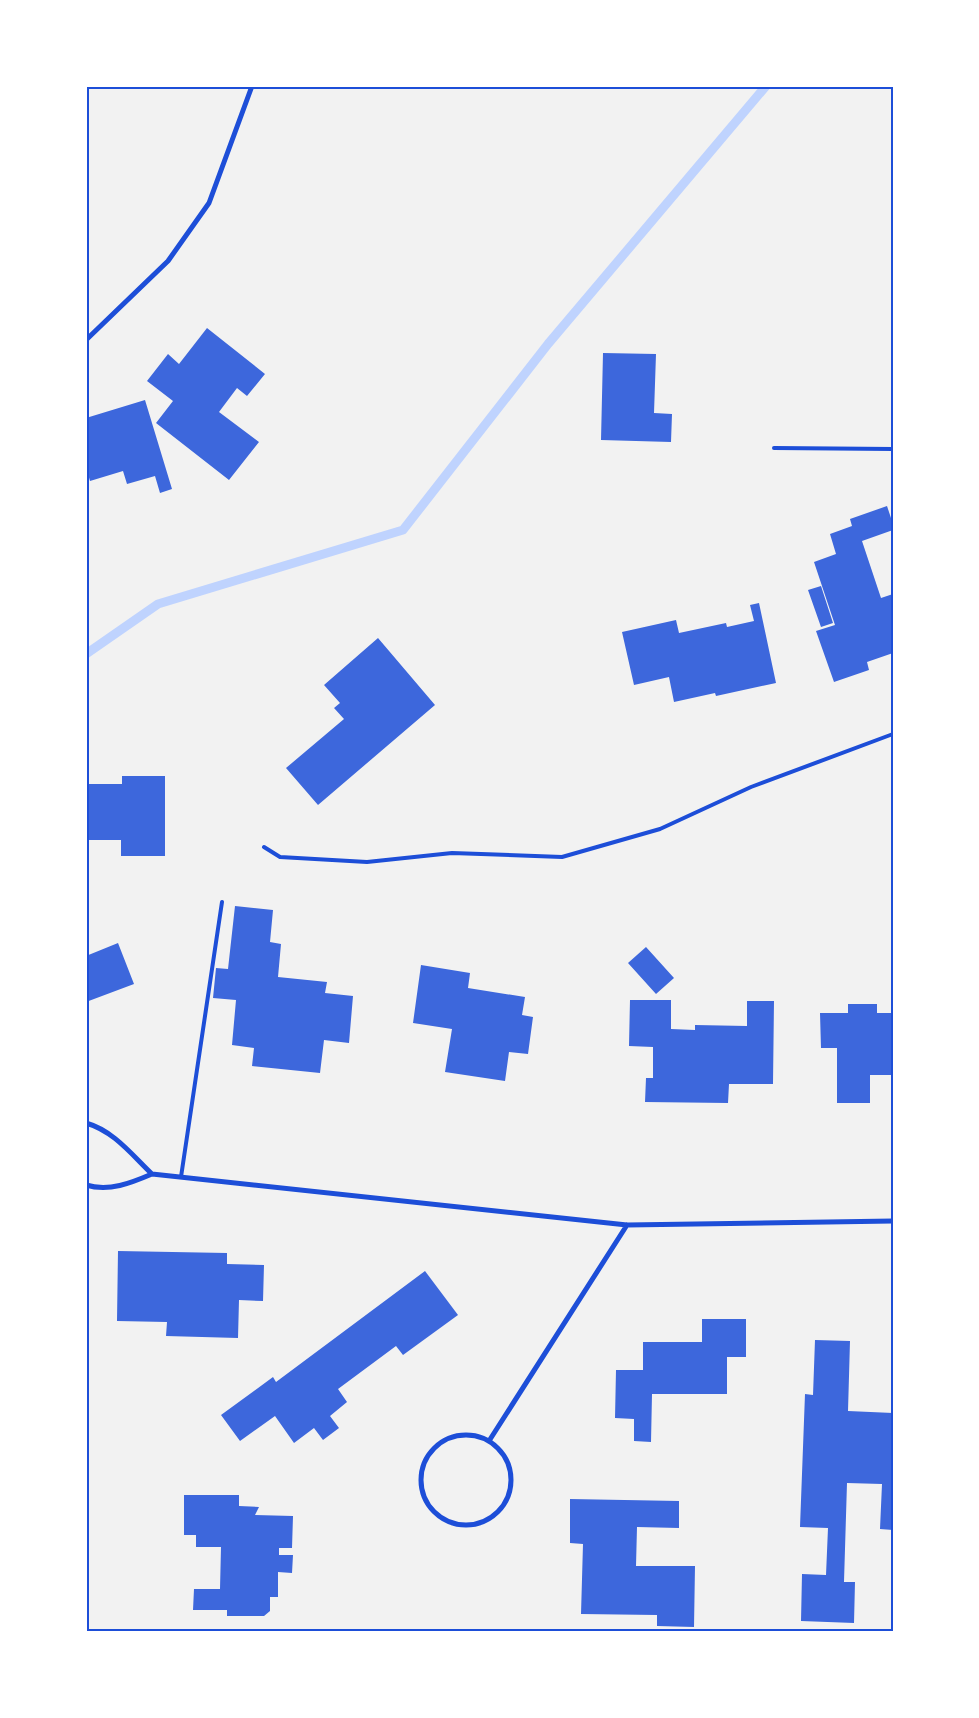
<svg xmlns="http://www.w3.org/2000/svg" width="979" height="1718" font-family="Signika,sans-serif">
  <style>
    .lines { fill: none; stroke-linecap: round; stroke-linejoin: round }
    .stream { stroke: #bfd3fe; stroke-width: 9 }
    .building { fill: #3d67dc }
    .service { stroke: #1d4ed8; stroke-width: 4 }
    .minor { stroke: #1d4ed8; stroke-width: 5 }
    .neatline { fill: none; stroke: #1d4ed8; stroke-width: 2 }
  </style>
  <rect width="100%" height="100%" fill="#f2f2f2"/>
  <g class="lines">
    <path class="stream" d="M 86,654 L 158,604 L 403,530 L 548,344 L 766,86"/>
  </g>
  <path class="building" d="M 207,328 L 265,374 L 247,396 L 237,388 L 219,412 L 259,442 L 229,480 L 156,423 L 173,401 L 147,381 L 168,354 L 179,364 Z
    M 603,353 L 656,354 L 654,413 L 672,414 L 671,442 L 601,440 Z
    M 145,400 L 172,489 L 160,493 L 155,476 L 127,484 L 123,471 L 90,481 L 86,467 L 86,418 Z
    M 887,506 L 893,524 L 893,530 L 862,541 L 881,598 L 893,594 L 893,638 L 891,638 L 893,653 L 867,662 L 869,670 L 834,682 L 816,631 L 835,625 L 814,562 L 836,554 L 830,534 L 852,526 L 850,519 Z
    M 821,586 L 833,623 L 821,627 L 808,590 Z
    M 759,603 L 776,683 L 716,696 L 715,693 L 674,702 L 669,677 L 634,685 L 622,632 L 676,620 L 679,633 L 726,623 L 727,627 L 754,621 L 750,605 Z
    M 378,638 L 435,705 L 318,805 L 286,768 L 344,719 L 334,708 L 340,703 L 324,685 Z
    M 122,776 L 165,776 L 165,856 L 121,856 L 121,840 L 86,840 L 86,784 L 122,784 Z
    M 235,906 L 273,910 L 270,942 L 281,944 L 278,977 L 327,982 L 325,993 L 353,996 L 349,1043 L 324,1040 L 320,1073 L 252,1066 L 254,1048 L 232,1045 L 236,1000 L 213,998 L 216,968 L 228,969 Z
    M 118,943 L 134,984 L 86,1002 L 86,956 Z
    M 646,947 L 674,978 L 656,994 L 628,963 Z
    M 421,965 L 470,973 L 468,988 L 525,997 L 522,1015 L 533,1017 L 528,1054 L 509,1052 L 505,1081 L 445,1072 L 452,1029 L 413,1023 Z
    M 630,1000 L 671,1000 L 671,1029 L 695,1030 L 695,1025 L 747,1026 L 747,1001 L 774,1001 L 773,1084 L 729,1084 L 728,1103 L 645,1102 L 646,1078 L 653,1078 L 653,1047 L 629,1046 Z
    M 848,1004 L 877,1004 L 877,1013 L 893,1013 L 893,1075 L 870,1075 L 870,1103 L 837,1103 L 837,1048 L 821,1048 L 820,1013 L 848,1013 Z
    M 118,1251 L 227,1253 L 227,1264 L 264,1265 L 263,1301 L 239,1300 L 238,1338 L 166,1336 L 167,1322 L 117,1321 Z
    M 425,1271 L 458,1315 L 403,1355 L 396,1346 L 338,1389 L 347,1402 L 330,1416 L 339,1428 L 323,1440 L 314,1428 L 294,1443 L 275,1416 L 240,1441 L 221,1415 L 273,1377 L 276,1382 Z
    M 702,1319 L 746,1319 L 746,1357 L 727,1357 L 727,1394 L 652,1394 L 651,1442 L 634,1441 L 634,1419 L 615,1418 L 616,1370 L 643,1370 L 643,1342 L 702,1342 Z
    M 815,1340 L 850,1341 L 848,1411 L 893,1413 L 893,1530 L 880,1529 L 882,1484 L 847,1483 L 844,1582 L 855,1582 L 854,1623 L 801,1621 L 802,1574 L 826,1575 L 828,1528 L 800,1527 L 805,1394 L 813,1395 Z
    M 184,1495 L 239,1495 L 239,1506 L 259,1507 L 255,1515 L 293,1516 L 292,1548 L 279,1548 L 279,1555 L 293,1555 L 292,1573 L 278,1572 L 278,1597 L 270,1597 L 270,1611 L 264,1616 L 227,1616 L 227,1610 L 193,1610 L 194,1589 L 220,1589 L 221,1547 L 196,1547 L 196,1535 L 184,1535 Z
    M 570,1499 L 679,1501 L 679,1528 L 637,1527 L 636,1566 L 695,1566 L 694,1627 L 657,1626 L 657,1615 L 581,1614 L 583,1544 L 570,1543 Z"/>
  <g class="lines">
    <path class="service" d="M 774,448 L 893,449
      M 264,847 L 280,857 L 367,862 L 452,853 L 562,857 L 660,829 L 751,787 L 893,734
      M 181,1177 L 222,902"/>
    <path class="minor" d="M 86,340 L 168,261 L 209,203 L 252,86
      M 86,1123 C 114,1131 132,1155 152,1174
      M 86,1185 C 109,1192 131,1183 152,1174 L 627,1225 L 893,1221
      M421 1480a45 45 0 1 1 90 0a45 45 0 1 1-90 0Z
      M 489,1441 L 627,1225"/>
  </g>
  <rect width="979" height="1718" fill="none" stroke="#ffffff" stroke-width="175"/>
  <rect x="88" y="88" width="804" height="1542" class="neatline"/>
</svg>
